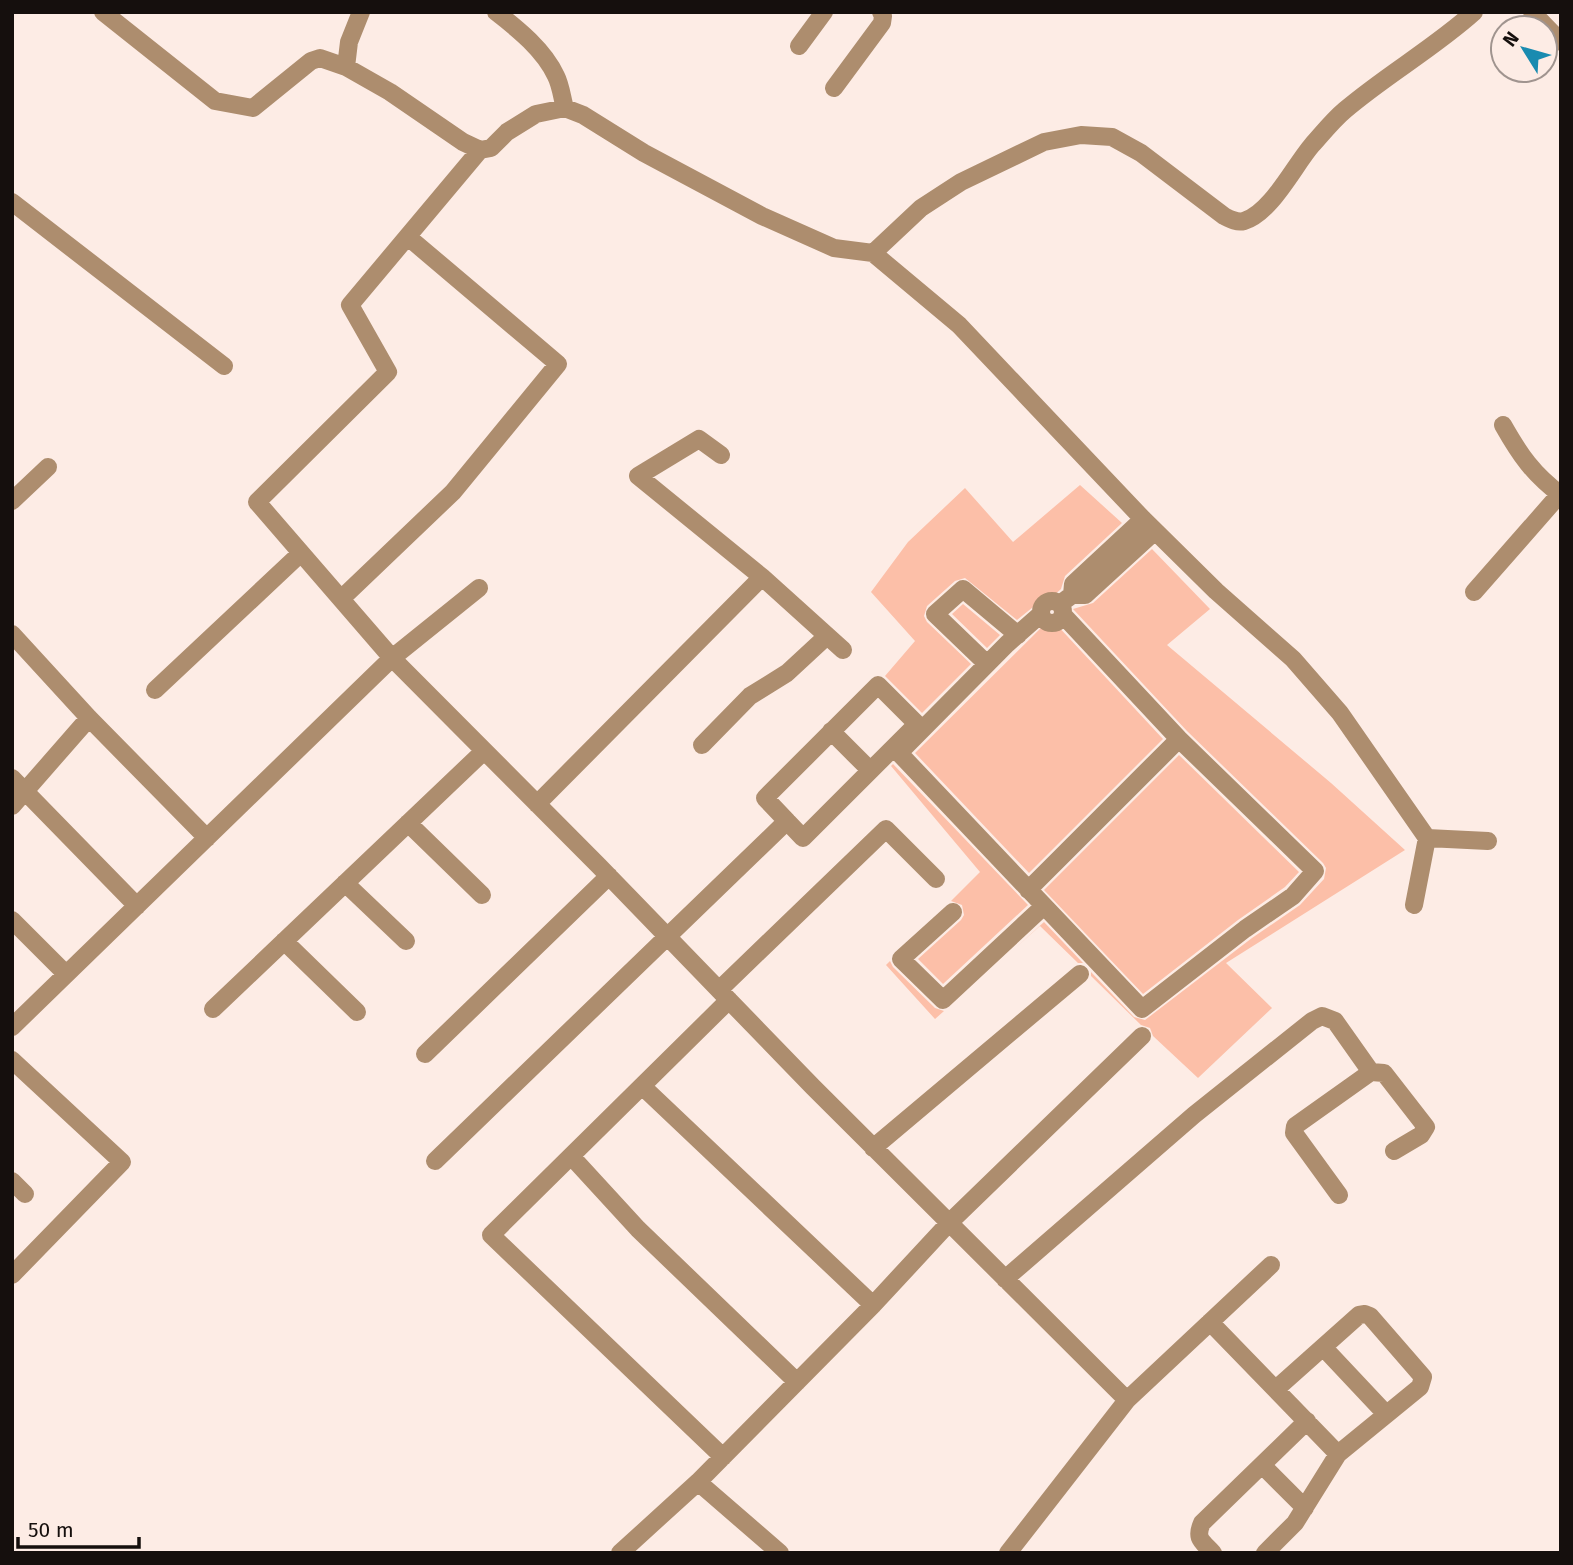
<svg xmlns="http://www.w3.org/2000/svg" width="1573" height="1565" font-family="'Fira Sans',sans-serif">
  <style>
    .building { fill: #fcbfa8 }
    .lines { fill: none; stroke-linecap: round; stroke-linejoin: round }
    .minor { stroke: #ad8d6e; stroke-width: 18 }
  </style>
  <rect width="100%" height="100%" fill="#fdece5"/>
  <path class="building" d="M 1080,485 L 1122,523 L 1065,576 L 1061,589 L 1050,599 L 1049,606 L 1038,603 L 1017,620 L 965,578 L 955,581 L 927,606 L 924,616 L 927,622 L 971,664 L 922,713 L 885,676 L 915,641 L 871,592 L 908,542 L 965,488 L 1013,542 Z
    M 1152,549 L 1210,609 L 1167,645 L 1331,783 L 1405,850 L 1226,963 L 1272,1008 L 1198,1078 L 1153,1036 L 1150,1028 L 1141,1025 L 1091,976 L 1091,972 L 1134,1017 L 1145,1020 L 1252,938 L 1300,905 L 1324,879 L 1326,868 L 1323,863 L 1187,731 L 1073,609 L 1093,603 Z
    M 963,604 L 1000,635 L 987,648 L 952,614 Z
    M 1052,617 L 1055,623 L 1163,739 L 1029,873 L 915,753 Z
    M 1179,755 L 1299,872 L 1285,887 L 1238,920 L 1143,994 L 1044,890 Z
    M 893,764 L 1028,905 L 943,984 L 918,959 L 961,920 L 964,915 L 962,905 L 951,901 L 980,872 L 891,766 Z
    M 1044,922 L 1083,963 L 1078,963 L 1040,926 L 1011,952 Z
    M 890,961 L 893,967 L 935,1008 L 944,1011 L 935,1019 L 886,965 Z"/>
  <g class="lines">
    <path class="minor" d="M 103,12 L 215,101 L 253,108 L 311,61 L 320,58 L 346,67 L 390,92 L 463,142 L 480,150 L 491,148 L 507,132 L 536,114 L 565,108 L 583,115 L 644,153 L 762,216 L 834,248 L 873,253 L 959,325 L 1143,519 L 1216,591 L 1293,659 L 1340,713 L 1427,838 L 1414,905
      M 496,12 C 518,29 544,50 556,76 C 561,86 562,98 565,108
      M 1532,12 L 1561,42
      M 799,46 L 824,12
      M 346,67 L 349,42 L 361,12
      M 834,88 L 882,23 L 883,16 L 881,12
      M 480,150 L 350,305 L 388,372 L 257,502 L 392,658 L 599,866 L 813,1087 L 1127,1400 L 1008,1553
      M 12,202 L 224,366
      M 873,253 L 921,208 L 961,182 L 1044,142 L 1081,135 L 1112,137 L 1141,153 L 1224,216 C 1230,219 1237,223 1244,221 C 1271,213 1294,166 1312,145 C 1322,134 1333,120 1345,110 C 1386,75 1434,48 1474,12
      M 1503,425 C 1520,455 1533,474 1561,495
      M 721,455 L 699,439 L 638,476 L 762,577 L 843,650
      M 12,501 L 48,467
      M 1474,592 L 1560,494
      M 1072,595 L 1073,584 L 1143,519
      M 341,599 L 453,492 L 558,364 L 408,237
      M1041 612a11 11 0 1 1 22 0a11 11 0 1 1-22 0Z
      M 1060,604 L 1072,595 L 1085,595 L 1155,531
      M 1041,614 L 1007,644 L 899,753 L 1142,1009 L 1245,929 L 1293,896 L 1315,871 L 1179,739 L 1063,615
      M 12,634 L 89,718 L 207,838
      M 987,664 L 935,614 L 963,589 L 1018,635
      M 878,685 L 917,724 L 803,838 L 765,798 Z
      M 155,690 L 301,553
      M 831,731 L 870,770
      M 702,745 L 750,696 L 787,673 L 827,636
      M 12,778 L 137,906
      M 537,804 L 762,577
      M 12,806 L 89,718
      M 408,823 L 482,895
      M 1427,838 L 1488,841
      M 345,883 L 406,941
      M 1028,890 L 1179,739
      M 953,912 L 901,959 L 943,1000 L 1044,906
      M 12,920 L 66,974
      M 284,941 L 357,1012
      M 719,990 L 886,829 L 936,879
      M 213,1009 L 484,751
      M 12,1027 L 392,658 L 479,588
      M 425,1054 L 609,876
      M 12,1060 L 122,1162 L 12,1275
      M 642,1086 L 873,1305
      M 873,1148 L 1080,974
      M 571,1156 L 638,1229 L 797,1382
      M 435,1161 L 787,821
      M 12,1181 L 25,1194
      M 1339,1195 L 1294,1133 L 1295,1126 L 1371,1072
      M 1005,1279 L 1194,1115 L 1312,1021 L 1322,1016 L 1335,1021 L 1371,1072 L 1384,1073 L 1426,1127 L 1421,1135 L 1394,1151
      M 1210,1322 L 1338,1454
      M 1323,1347 L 1386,1414
      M 1127,1400 L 1271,1265
      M 723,1457 L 491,1235 L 729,1000
      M 1262,1465 L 1305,1508
      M 620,1553 L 698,1482
      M 780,1553 L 698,1482 L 873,1305 L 949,1223 L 1142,1036
      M 1213,1553 C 1202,1541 1195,1539 1202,1523 L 1307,1421
      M 1265,1553 L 1295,1523 L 1338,1454 L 1420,1387 L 1423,1377 L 1370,1316 L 1365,1314 L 1359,1315 L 1276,1389"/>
  </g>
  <rect width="1573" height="1565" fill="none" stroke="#150f0d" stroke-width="28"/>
  <g transform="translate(1524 49) rotate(307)"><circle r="33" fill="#fdece5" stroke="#a0948f" stroke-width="2"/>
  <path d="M0-5L12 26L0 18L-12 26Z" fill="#198bb0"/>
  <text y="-10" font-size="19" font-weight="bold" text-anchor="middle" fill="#150f0d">N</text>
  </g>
  <path d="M18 1537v10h121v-10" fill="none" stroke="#150f0d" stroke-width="3.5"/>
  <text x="28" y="1537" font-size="21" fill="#150f0d" stroke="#fdece5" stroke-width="5" paint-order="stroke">50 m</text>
</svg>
